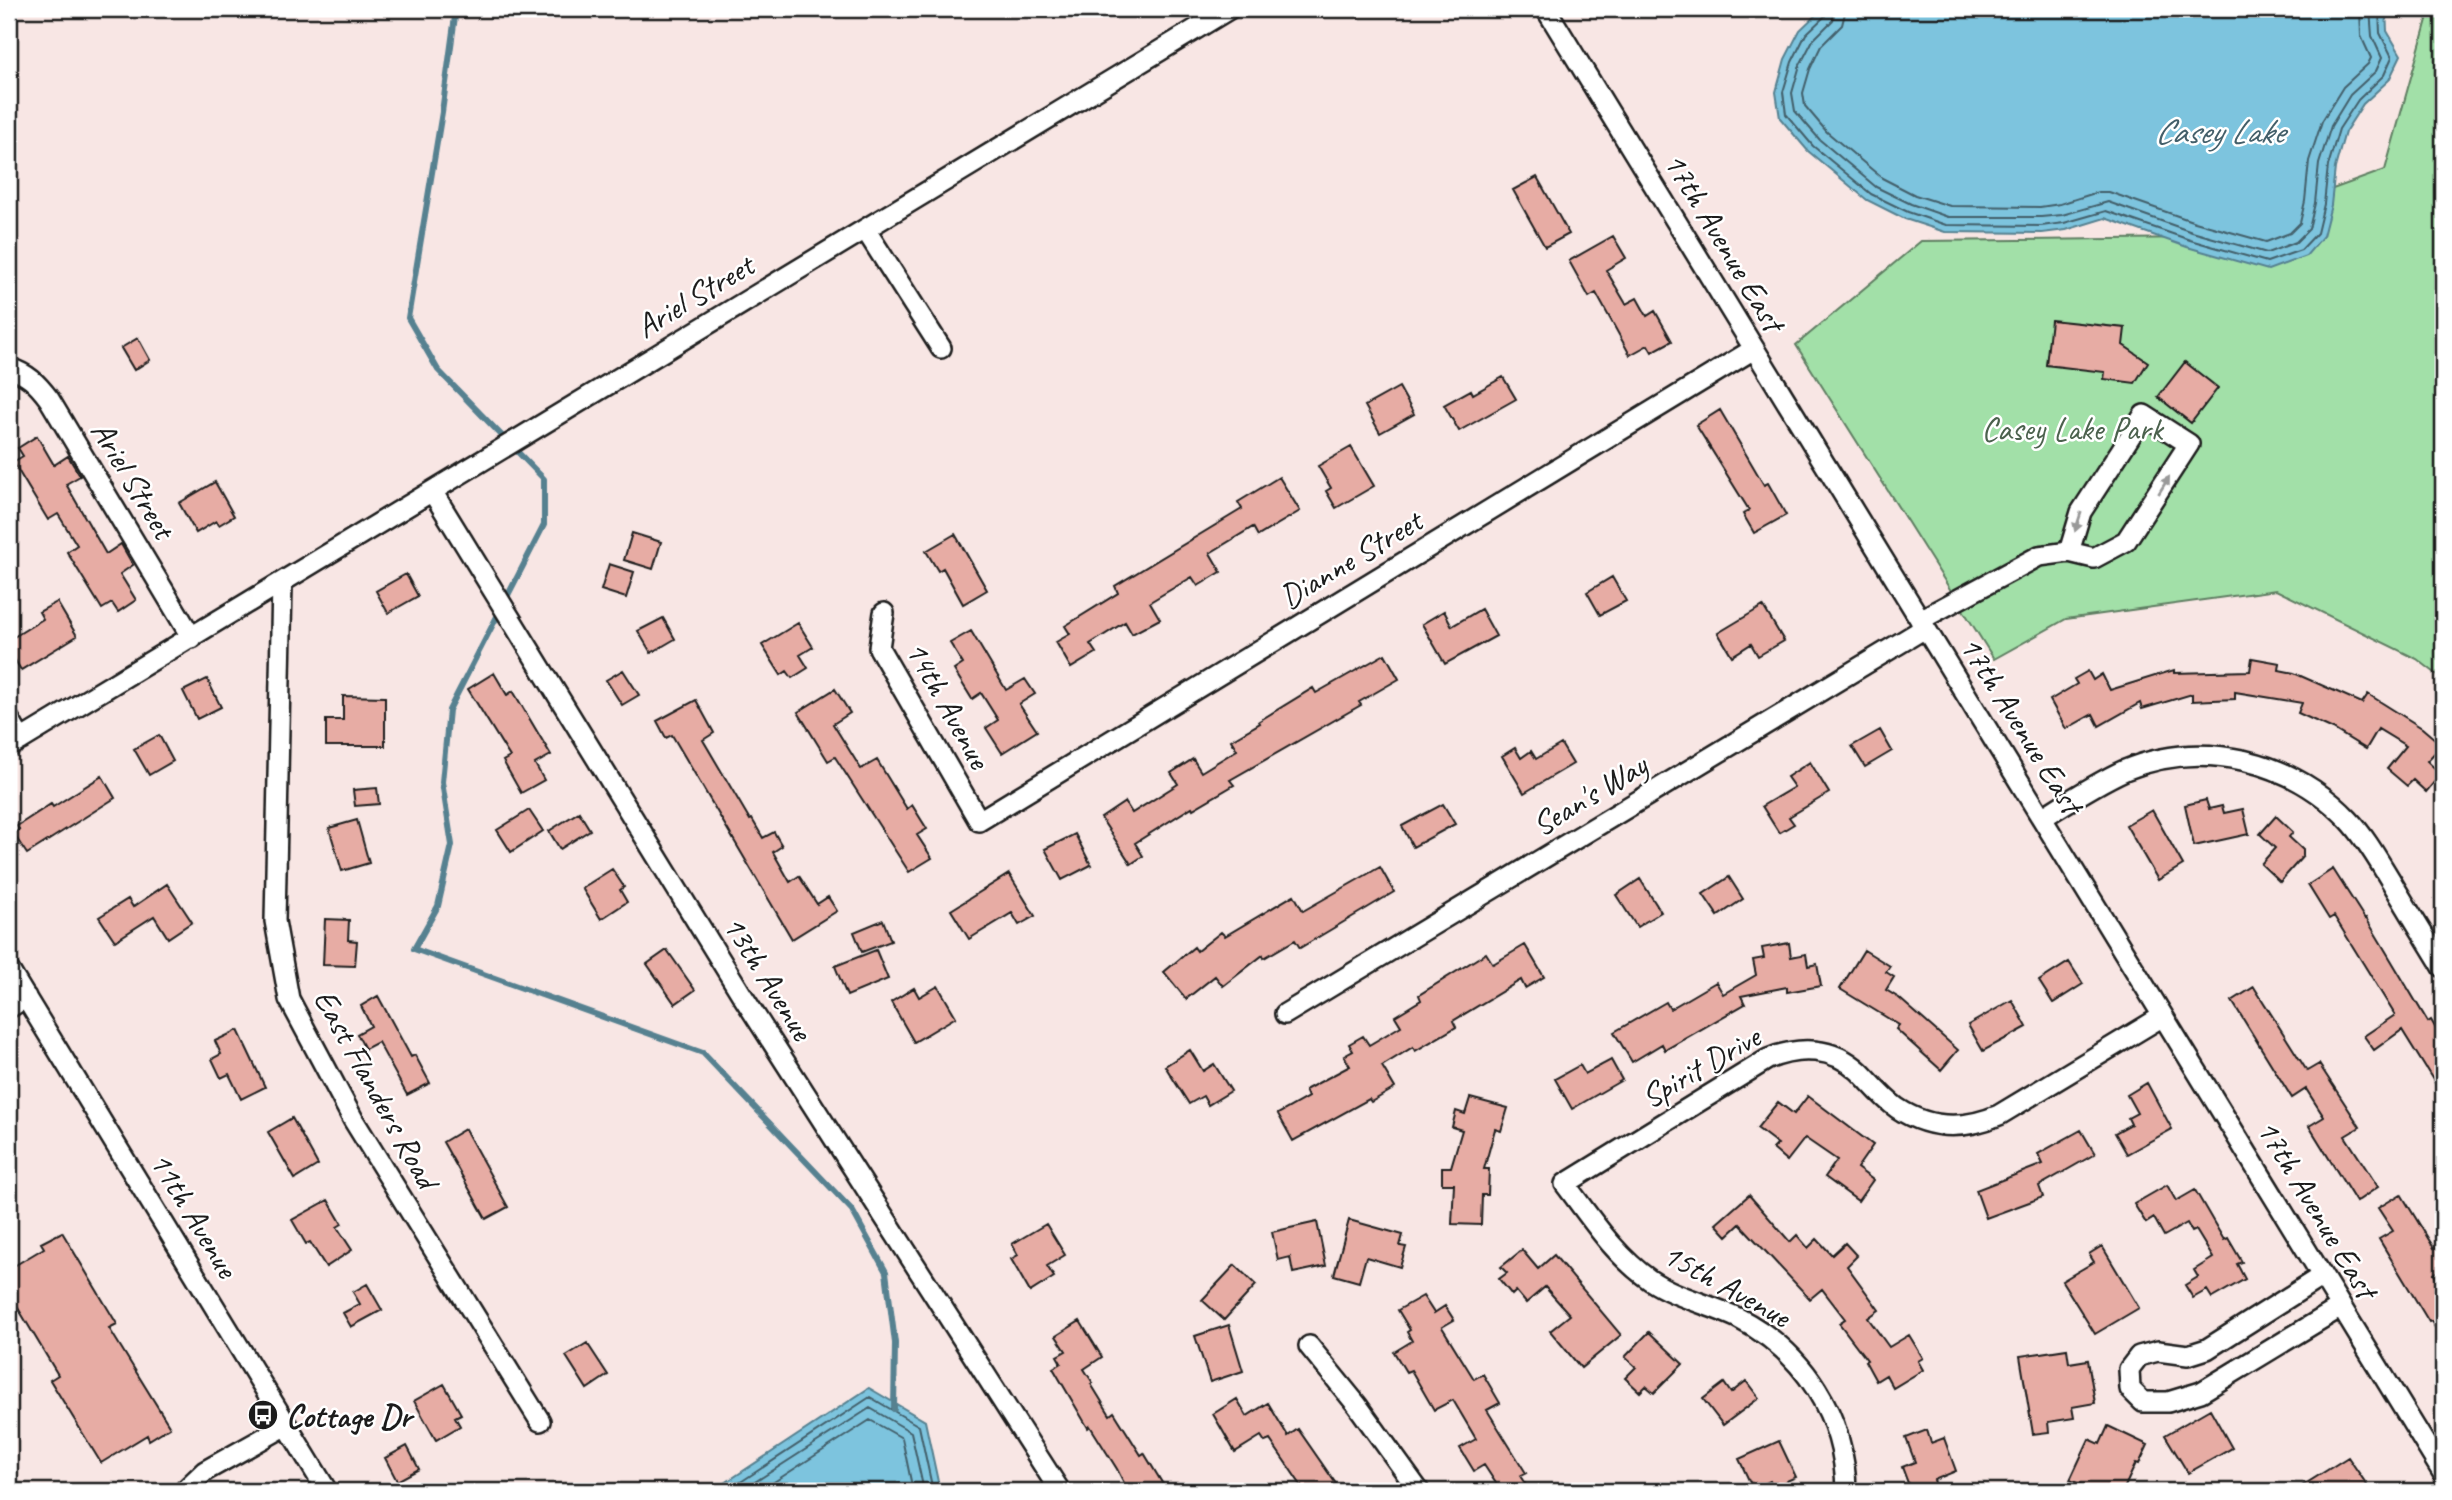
<svg xmlns="http://www.w3.org/2000/svg" width="2452" height="1500" font-family="Caveat,sans-serif">
  <style>
    .green { fill: #a2e0a8; stroke: #5f7e62; stroke-width: 2 }
    .water { fill: #7dc4de; stroke: #568190; stroke-width: 2 }
    .lines { fill: none; stroke-linecap: round; stroke-linejoin: round }
    .shore { stroke: #435f6a; stroke-width: 2 }
    .stream { stroke: #568190; stroke-width: 6 }
    .building { fill: #e7aca4; stroke: #1c1c1c; stroke-width: 2 }
    .minor-casing { stroke: #1c1c1c; stroke-width: 24 }
    .minor { stroke: #fff; stroke-width: 19 }
    .oneway { fill: #999 }
    .labels { text-anchor: middle; stroke-width: 5; stroke-linejoin: round; paint-order: stroke }
    .street-label { font-size: 33px; fill: #1c1c1c; stroke: #fff }
    .park-label { font-size: 33px; fill: #4b614d; stroke: #fff }
    .poi-label { font-size: 33px; font-weight: bold; fill: #1c1c1c; stroke: #fff; text-anchor: start }
    .water-label { font-size: 35px; font-style: italic; fill: #435f6a; stroke: #fff }
  </style>
  <rect width="100%" height="100%" fill="#f8e6e4"/>
  <filter id="ink" filterUnits="userSpaceOnUse"><feTurbulence type="fractalNoise" baseFrequency=".0143" numOctaves="2"/><feDisplacementMap in="SourceGraphic" scale="14" xChannelSelector="R" yChannelSelector="G"/><feConvolveMatrix kernelMatrix="1 2 1 2 8 2 1 2 1" color-interpolation-filters="sRGB"/></filter>
  <g filter="url(#ink)">
    <path class="green" d="M 2430,9 L 2443,9 L 2443,679 L 2417,659 L 2276,590 L 2066,619 L 1994,659 L 1796,345 L 1921,241 L 2198,238 L 2385,170 Z"/>
    <path class="water" d="M 1822,9 L 2386,9 L 2387,31 L 2401,55 L 2389,80 L 2363,104 L 2345,132 L 2335,168 L 2331,205 L 2323,236 L 2306,256 L 2268,270 L 2187,247 L 2105,218 L 2066,230 L 2042,233 L 1945,232 L 1905,219 L 1867,200 L 1808,151 L 1780,118 L 1776,92 L 1785,59 L 1800,30 Z
      M 869,1388 L 925,1421 L 940,1491 L 716,1491 L 725,1483 Z"/>
    <g class="lines">
      <path class="shore" d="M 1826,9 L 1825,16 L 1806,34 L 1792,62 L 1783,92 L 1786,114 L 1813,146 L 1871,194 L 1908,212 L 1946,225 L 2041,226 L 2064,223 L 2106,211 L 2190,240 L 2267,262 L 2301,250 L 2317,233 L 2324,204 L 2328,166 L 2339,129 L 2358,100 L 2384,75 L 2392,57 L 2380,33 L 2379,9
        M 1835,9 L 1833,20 L 1813,40 L 1800,65 L 1792,93 L 1795,111 L 1820,140 L 1876,187 L 1911,204 L 1948,217 L 2041,217 L 2062,215 L 2108,202 L 2192,232 L 2267,253 L 2296,242 L 2309,229 L 2315,203 L 2319,164 L 2331,126 L 2350,95 L 2376,71 L 2382,58 L 2372,36 L 2370,9
        M 1846,9 L 1842,25 L 1821,46 L 1810,69 L 1803,93 L 1805,106 L 1827,132 L 1882,178 L 1915,195 L 1950,206 L 2040,207 L 2060,204 L 2098,192 L 2109,192 L 2195,222 L 2266,242 L 2290,233 L 2300,223 L 2305,201 L 2309,161 L 2322,121 L 2343,87 L 2368,64 L 2371,58 L 2361,36 L 2360,9
        M 727,1491 L 870,1397 L 919,1426 L 933,1491
        M 741,1491 L 870,1408 L 911,1432 L 924,1491
        M 760,1491 L 870,1420 L 902,1438 L 913,1491"/>
      <path class="stream" d="M 456,9 L 442,112 L 408,318 L 438,370 L 544,479 L 544,525 L 449,710 L 442,782 L 452,845 L 438,906 L 414,949 L 703,1053 L 852,1210 L 886,1272 L 895,1343 L 894,1409"/>
    </g>
    <path class="building" d="M 1537,177 L 1569,234 L 1545,247 L 1513,190 Z
      M 1613,236 L 1626,258 L 1606,270 L 1626,304 L 1637,298 L 1647,316 L 1655,311 L 1672,341 L 1652,352 L 1648,345 L 1630,355 L 1596,293 L 1589,297 L 1569,261 Z
      M 2051,320 L 2125,328 L 2123,345 L 2148,362 L 2135,383 L 2104,379 L 2105,372 L 2046,365 Z
      M 138,338 L 150,360 L 134,370 L 121,348 Z
      M 2185,362 L 2218,388 L 2191,423 L 2158,397 Z
      M 1503,377 L 1516,399 L 1459,431 L 1444,405 L 1471,390 L 1473,394 Z
      M 1399,387 L 1414,414 L 1380,433 L 1365,406 Z
      M 1720,410 L 1764,485 L 1768,483 L 1786,515 L 1754,533 L 1743,514 L 1749,510 L 1696,425 Z
      M 37,436 L 54,465 L 68,456 L 80,476 L 66,484 L 106,554 L 121,544 L 133,565 L 120,574 L 136,600 L 118,612 L 112,603 L 102,609 L 67,552 L 77,545 L 58,514 L 48,520 L 13,462 L 23,456 L 18,448 Z
      M 1351,447 L 1374,486 L 1336,508 L 1326,491 L 1331,488 L 1318,466 Z
      M 1279,477 L 1300,511 L 1258,536 L 1253,527 L 1210,553 L 1221,572 L 1198,586 L 1192,577 L 1150,602 L 1160,619 L 1132,634 L 1125,622 L 1090,644 L 1096,653 L 1071,668 L 1056,642 L 1070,634 L 1065,626 L 1118,593 L 1115,586 L 1242,509 L 1238,502 Z
      M 215,482 L 234,516 L 219,525 L 216,521 L 196,533 L 179,503 Z
      M 632,533 L 661,542 L 653,569 L 624,560 Z
      M 955,534 L 987,590 L 963,604 L 943,568 L 938,571 L 926,551 Z
      M 609,564 L 634,572 L 626,598 L 601,590 Z
      M 406,574 L 418,596 L 388,613 L 376,591 Z
      M 1612,577 L 1626,601 L 1600,615 L 1587,592 Z
      M 57,602 L 77,636 L 21,670 L 9,650 L 9,640 L 43,619 L 39,612 Z
      M 1763,606 L 1784,641 L 1758,656 L 1751,644 L 1732,656 L 1718,633 Z
      M 1481,609 L 1496,636 L 1445,664 L 1422,624 L 1444,611 L 1452,626 Z
      M 663,618 L 675,639 L 651,653 L 638,631 Z
      M 798,623 L 813,647 L 800,655 L 808,668 L 792,678 L 787,671 L 781,675 L 762,645 Z
      M 971,631 L 1006,690 L 1025,679 L 1035,694 L 1019,704 L 1037,731 L 1002,753 L 986,728 L 998,720 L 981,693 L 972,699 L 954,670 L 963,664 L 950,643 Z
      M 1385,654 L 1399,679 L 1359,702 L 1361,705 L 1230,780 L 1234,785 L 1193,809 L 1192,807 L 1135,843 L 1143,856 L 1131,864 L 1101,818 L 1125,802 L 1132,813 L 1178,784 L 1171,773 L 1193,759 L 1201,772 L 1237,750 L 1231,740 L 1260,723 L 1259,721 L 1313,688 L 1316,693 Z
      M 2252,658 L 2280,663 L 2279,670 L 2294,673 L 2362,703 L 2368,694 L 2422,728 L 2442,745 L 2427,761 L 2441,774 L 2426,792 L 2413,780 L 2407,786 L 2387,769 L 2406,746 L 2378,729 L 2366,749 L 2333,729 L 2298,713 L 2302,703 L 2235,692 L 2235,699 L 2192,701 L 2192,694 L 2142,709 L 2140,703 L 2099,726 L 2093,714 L 2066,729 L 2050,700 L 2077,684 L 2074,679 L 2088,671 L 2093,680 L 2102,674 L 2110,690 L 2174,670 L 2174,673 L 2250,671 Z
      M 623,670 L 639,695 L 622,705 L 606,680 Z
      M 494,673 L 507,695 L 513,691 L 551,755 L 535,764 L 544,780 L 521,793 L 503,761 L 510,757 L 468,689 Z
      M 207,679 L 221,707 L 197,719 L 183,691 Z
      M 835,689 L 850,713 L 833,724 L 861,769 L 877,760 L 907,809 L 912,805 L 927,829 L 917,835 L 932,858 L 909,872 L 835,757 L 828,761 L 798,712 Z
      M 343,696 L 385,697 L 385,746 L 326,746 L 326,720 L 343,720 Z
      M 696,700 L 714,733 L 703,740 L 750,820 L 752,819 L 763,838 L 774,832 L 782,846 L 773,852 L 790,882 L 799,876 L 817,904 L 828,897 L 837,911 L 792,939 L 672,735 L 666,738 L 657,721 Z
      M 1880,730 L 1892,751 L 1865,767 L 1852,746 Z
      M 159,735 L 173,761 L 149,775 L 134,749 Z
      M 1561,744 L 1573,764 L 1524,793 L 1502,756 L 1515,748 L 1521,758 L 1531,751 L 1536,759 Z
      M 1810,762 L 1829,793 L 1789,817 L 1794,824 L 1779,833 L 1762,806 L 1794,787 L 1787,777 Z
      M 102,776 L 115,798 L 27,854 L 13,833 L 19,830 L 17,826 L 51,804 L 53,807 Z
      M 377,788 L 379,804 L 355,806 L 353,790 Z
      M 2206,800 L 2209,809 L 2222,806 L 2224,813 L 2243,809 L 2249,834 L 2194,846 L 2185,805 Z
      M 1443,804 L 1455,824 L 1413,847 L 1402,826 Z
      M 529,810 L 543,831 L 511,852 L 497,830 Z
      M 2152,810 L 2183,865 L 2158,880 L 2126,825 Z
      M 579,812 L 590,830 L 560,849 L 549,831 Z
      M 2276,816 L 2293,832 L 2289,837 L 2303,850 L 2303,856 L 2280,882 L 2261,864 L 2275,848 L 2260,834 Z
      M 357,820 L 369,863 L 342,871 L 329,828 Z
      M 1075,834 L 1091,865 L 1062,880 L 1045,849 Z
      M 1380,867 L 1394,892 L 1300,948 L 1295,940 L 1264,958 L 1263,955 L 1223,986 L 1215,976 L 1186,999 L 1164,972 L 1194,947 L 1197,951 L 1221,932 L 1225,936 L 1294,895 L 1303,911 Z
      M 612,869 L 624,887 L 620,890 L 627,902 L 601,919 L 582,888 Z
      M 2333,869 L 2365,919 L 2366,918 L 2428,1022 L 2431,1020 L 2443,1041 L 2443,1096 L 2402,1030 L 2374,1050 L 2364,1036 L 2395,1015 L 2334,916 L 2329,919 L 2308,885 Z
      M 1009,874 L 1035,916 L 1019,925 L 1012,913 L 969,939 L 951,910 Z
      M 1729,877 L 1743,899 L 1718,916 L 1703,894 Z
      M 1640,879 L 1661,912 L 1637,927 L 1616,895 Z
      M 167,884 L 192,922 L 168,938 L 154,916 L 115,941 L 99,917 L 128,899 L 133,907 Z
      M 325,919 L 349,920 L 348,940 L 357,941 L 355,966 L 323,965 Z
      M 883,920 L 891,941 L 862,952 L 854,932 Z
      M 1789,943 L 1791,957 L 1806,954 L 1808,966 L 1817,964 L 1821,986 L 1787,992 L 1787,987 L 1741,996 L 1745,1004 L 1665,1050 L 1662,1044 L 1632,1062 L 1614,1032 L 1666,1002 L 1670,1009 L 1716,982 L 1723,994 L 1756,975 L 1753,960 L 1764,958 L 1762,948 Z
      M 1525,945 L 1544,977 L 1525,988 L 1521,980 L 1453,1021 L 1456,1027 L 1415,1051 L 1413,1047 L 1382,1066 L 1395,1088 L 1371,1102 L 1369,1099 L 1293,1141 L 1278,1114 L 1308,1097 L 1305,1090 L 1350,1066 L 1344,1056 L 1353,1051 L 1349,1044 L 1363,1036 L 1369,1045 L 1401,1026 L 1395,1016 L 1421,1000 L 1419,995 L 1486,953 L 1493,964 Z
      M 667,950 L 695,990 L 675,1004 L 647,964 Z
      M 876,950 L 888,979 L 847,996 L 835,966 Z
      M 1864,950 L 1890,966 L 1886,972 L 1894,977 L 1886,990 L 1899,998 L 1958,1050 L 1941,1070 L 1896,1029 L 1899,1025 L 1840,989 Z
      M 2069,962 L 2083,984 L 2053,1003 L 2039,981 Z
      M 938,986 L 956,1017 L 914,1042 L 891,1002 L 914,988 L 919,997 Z
      M 2254,987 L 2307,1071 L 2319,1064 L 2360,1127 L 2345,1136 L 2378,1187 L 2356,1202 L 2309,1126 L 2324,1117 L 2306,1089 L 2292,1098 L 2232,1001 Z
      M 378,996 L 411,1057 L 415,1055 L 430,1083 L 407,1095 L 378,1042 L 365,1049 L 357,1034 L 371,1026 L 361,1006 Z
      M 2012,1000 L 2027,1027 L 1983,1051 L 1968,1025 Z
      M 238,1030 L 265,1087 L 241,1099 L 229,1074 L 221,1078 L 212,1059 L 221,1054 L 215,1041 Z
      M 1190,1050 L 1203,1071 L 1214,1064 L 1231,1091 L 1208,1105 L 1203,1096 L 1189,1104 L 1165,1066 Z
      M 1611,1060 L 1622,1080 L 1572,1109 L 1555,1079 L 1580,1065 L 1585,1074 Z
      M 2147,1083 L 2172,1129 L 2127,1154 L 2115,1133 L 2131,1124 L 2128,1118 L 2137,1113 L 2127,1095 Z
      M 1808,1096 L 1873,1145 L 1857,1168 L 1873,1180 L 1858,1201 L 1825,1177 L 1837,1160 L 1805,1138 L 1787,1161 L 1773,1149 L 1778,1144 L 1757,1128 L 1778,1102 L 1794,1114 Z
      M 1470,1098 L 1508,1108 L 1501,1131 L 1495,1129 L 1484,1169 L 1489,1169 L 1488,1195 L 1482,1195 L 1481,1225 L 1452,1224 L 1454,1184 L 1442,1184 L 1442,1167 L 1451,1167 L 1462,1130 L 1452,1127 L 1456,1111 L 1465,1114 Z
      M 292,1118 L 318,1165 L 295,1179 L 268,1132 Z
      M 465,1129 L 508,1207 L 486,1219 L 443,1142 Z
      M 2081,1130 L 2095,1154 L 2039,1186 L 2043,1197 L 1986,1218 L 1976,1190 L 2043,1164 L 2038,1154 Z
      M 2167,1185 L 2176,1201 L 2195,1190 L 2224,1240 L 2228,1238 L 2242,1262 L 2237,1264 L 2245,1279 L 2212,1298 L 2207,1290 L 2193,1298 L 2185,1285 L 2198,1277 L 2194,1270 L 2213,1258 L 2196,1230 L 2192,1232 L 2187,1223 L 2164,1236 L 2154,1218 L 2146,1223 L 2134,1204 Z
      M 2401,1194 L 2434,1248 L 2443,1242 L 2443,1268 L 2434,1274 L 2443,1291 L 2443,1341 L 2431,1321 L 2429,1322 L 2379,1239 L 2393,1231 L 2378,1208 Z
      M 1749,1195 L 1790,1242 L 1797,1235 L 1808,1248 L 1817,1239 L 1832,1255 L 1845,1243 L 1857,1256 L 1847,1266 L 1879,1310 L 1868,1318 L 1889,1347 L 1909,1335 L 1923,1358 L 1918,1361 L 1923,1370 L 1893,1388 L 1886,1375 L 1876,1381 L 1865,1361 L 1867,1360 L 1839,1323 L 1845,1319 L 1822,1289 L 1810,1299 L 1740,1224 L 1727,1236 L 1716,1224 Z
      M 328,1200 L 342,1224 L 337,1227 L 352,1250 L 326,1267 L 310,1242 L 306,1244 L 292,1220 Z
      M 1349,1220 L 1403,1235 L 1400,1246 L 1406,1247 L 1400,1267 L 1366,1257 L 1359,1282 L 1334,1275 Z
      M 1317,1222 L 1326,1266 L 1293,1273 L 1290,1257 L 1278,1260 L 1272,1232 Z
      M 1046,1224 L 1065,1255 L 1047,1266 L 1054,1277 L 1030,1292 L 1011,1259 L 1018,1255 L 1012,1244 Z
      M 62,1232 L 117,1324 L 109,1328 L 170,1427 L 149,1440 L 147,1435 L 101,1463 L 50,1380 L 58,1375 L 9,1293 L 9,1269 L 44,1248 L 41,1243 Z
      M 2102,1246 L 2139,1308 L 2095,1334 L 2062,1281 L 2094,1262 L 2089,1254 Z
      M 1522,1250 L 1538,1269 L 1554,1255 L 1621,1335 L 1581,1368 L 1550,1331 L 1570,1315 L 1545,1287 L 1526,1303 L 1516,1291 L 1512,1295 L 1499,1279 L 1507,1273 L 1501,1267 Z
      M 1235,1265 L 1256,1285 L 1224,1320 L 1202,1300 Z
      M 367,1284 L 382,1310 L 351,1327 L 343,1313 L 360,1304 L 353,1292 Z
      M 1423,1296 L 1434,1313 L 1445,1306 L 1454,1320 L 1442,1327 L 1474,1379 L 1483,1374 L 1500,1403 L 1487,1410 L 1526,1473 L 1520,1476 L 1530,1491 L 1501,1491 L 1484,1465 L 1474,1471 L 1460,1448 L 1476,1439 L 1453,1400 L 1434,1410 L 1411,1370 L 1406,1372 L 1394,1352 L 1412,1341 L 1407,1332 L 1410,1330 L 1398,1310 Z
      M 1080,1321 L 1102,1357 L 1084,1369 L 1093,1383 L 1091,1384 L 1110,1415 L 1114,1412 L 1141,1455 L 1144,1453 L 1167,1491 L 1128,1491 L 1117,1469 L 1090,1426 L 1088,1428 L 1053,1368 L 1061,1363 L 1057,1356 L 1066,1351 L 1056,1336 Z
      M 1229,1325 L 1243,1371 L 1210,1382 L 1195,1336 Z
      M 1649,1332 L 1683,1364 L 1654,1393 L 1646,1386 L 1640,1392 L 1625,1378 L 1636,1367 L 1625,1357 Z
      M 587,1343 L 608,1375 L 587,1389 L 566,1356 Z
      M 2067,1349 L 2069,1363 L 2088,1360 L 2095,1403 L 2072,1407 L 2074,1418 L 2048,1422 L 2049,1432 L 2033,1434 L 2020,1356 Z
      M 1746,1381 L 1759,1398 L 1723,1425 L 1703,1399 L 1724,1383 L 1731,1393 Z
      M 444,1384 L 461,1414 L 455,1417 L 460,1426 L 436,1440 L 414,1401 Z
      M 1237,1399 L 1247,1416 L 1268,1403 L 1288,1436 L 1298,1429 L 1341,1491 L 1305,1491 L 1270,1440 L 1265,1442 L 1261,1436 L 1235,1452 L 1213,1414 Z
      M 2210,1409 L 2232,1448 L 2188,1473 L 2165,1435 Z
      M 2108,1426 L 2148,1445 L 2139,1464 L 2136,1463 L 2123,1491 L 2096,1491 L 2070,1480 L 2089,1439 L 2100,1444 Z
      M 1927,1430 L 1931,1443 L 1944,1438 L 1956,1471 L 1934,1480 L 1938,1491 L 1911,1491 L 1902,1467 L 1915,1462 L 1906,1438 Z
      M 1779,1441 L 1796,1477 L 1773,1487 L 1770,1481 L 1753,1489 L 1739,1459 Z
      M 407,1446 L 419,1469 L 397,1481 L 385,1458 Z
      M 2348,1457 L 2367,1485 L 2357,1491 L 2294,1491 Z"/>
    <g class="lines">
      <g class="minor-casing">
        <path id="minor" d="M 1546,9 L 2443,1473
          M 865,229 L 941,348
          M 9,368 C 28,374 37,383 49,399 L 192,638
          M 432,491 L 742,995 L 1060,1491
          M 282,583 L 275,921 L 289,999 L 354,1121 L 540,1421
          M 884,613 L 879,648 L 979,821 L 1754,349
          M 1920,620 L 2039,556 L 2069,552 L 2094,558 L 2126,541 L 2189,444 L 2144,415 L 2081,512 L 2069,552
          M 9,719 L 21,740
          M 9,747 L 1229,9
          M 2042,818 C 2069,801 2096,783 2125,770 C 2202,738 2292,760 2349,820 C 2366,838 2378,860 2391,881 C 2408,910 2426,939 2443,967
          M 9,970 L 327,1491
          M 9,1008 L 26,997
          M 1285,1014 L 1925,628
          M 2322,1276 L 2207,1349 L 2188,1355 L 2158,1351 L 2139,1356 L 2129,1369 L 2130,1389 L 2143,1402 L 2168,1402 L 2201,1392 L 2341,1307
          M 1309,1346 L 1357,1405 L 1419,1491
          M 184,1491 L 205,1471 L 287,1425
          M 1846,1491 C 1845,1416 1804,1352 1738,1318 C 1709,1304 1677,1298 1650,1280 C 1614,1255 1591,1218 1565,1184 L 1768,1059 C 1799,1046 1833,1047 1859,1071 C 1871,1083 1883,1098 1897,1108 C 1930,1130 1964,1130 1999,1115 L 2163,1016"/>
      </g>
      <use href="#minor" class="minor"/>
    </g>
    <defs><path id="oneway-solid" d="M-6-.8H1V-3.2L6.5 0L1 3.2V.8H-6Z" transform="scale(1.75)"/></defs>
    <g class="oneway">
      <use href="#oneway-solid" transform="translate(2164 485) rotate(-58)"/>
      <use href="#oneway-solid" transform="translate(2078 522) rotate(108)"/>
    </g>
  </g>
  <defs>
    <g id="bus-disc" transform="scale(1.575)"><circle r="9.5" fill="#1c1c1c" stroke="#fff"/><path d="M-5-6H5V4H4V6H2V4H-2V6H-4V4H-5ZM-3.5-4V0h7V-4ZM-3.5 1.2v1.5H-2V1.2ZM2 1.2v1.5H3.5V1.2Z" fill="#fff"/></g>
  </defs>
  <g fill-rule="evenodd">
    <use href="#bus-disc" x="263" y="1415"/>
  </g>
  <g class="labels">
    <g class="street-label">
      <text transform="translate(1725 241) rotate(59)" y="12">17th Avenue East</text>
      <text transform="translate(694 295) rotate(-31)" y="12">Ariel Street</text>
      <text transform="translate(134 479) rotate(59)" y="12">Ariel Street</text>
      <text transform="translate(1350 558) rotate(-31)" y="12">Dianne Street</text>
      <text transform="translate(949 704) rotate(61)" y="12">14th Avenue</text>
      <text transform="translate(2022 724) rotate(58)" y="12">17th Avenue East</text>
      <text transform="translate(1589 794) rotate(-31)" y="12">Sean's Way</text>
      <text transform="translate(769 977) rotate(58)" y="12">13th Avenue</text>
      <text transform="translate(1700 1066) rotate(-30)" y="12">Spirit Drive</text>
      <text transform="translate(377 1088) rotate(61)" y="12">East Flanders Road</text>
      <text transform="translate(2318 1208) rotate(59)" y="12">17th Avenue East</text>
      <text transform="translate(195 1214) rotate(59)" y="12">11th Avenue</text>
      <text transform="translate(1727 1284) rotate(29)" y="12">15th Avenue</text>
    </g>
    <g class="park-label">
      <text x="2072" y="440">Casey Lake Park</text>
    </g>
    <g class="poi-label">
      <text x="286" y="1427">Cottage Dr</text>
    </g>
    <g class="water-label">
      <text x="2219" y="143">Casey Lake</text>
    </g>
  </g>
  <rect width="2452" height="1500" fill="none" stroke="#fff" stroke-width="35"/>
  <rect x="18" y="18" width="2417" height="1465" fill="none" stroke="#1c1c1c" stroke-width="2.5" filter="url(#ink)"/>
</svg>
